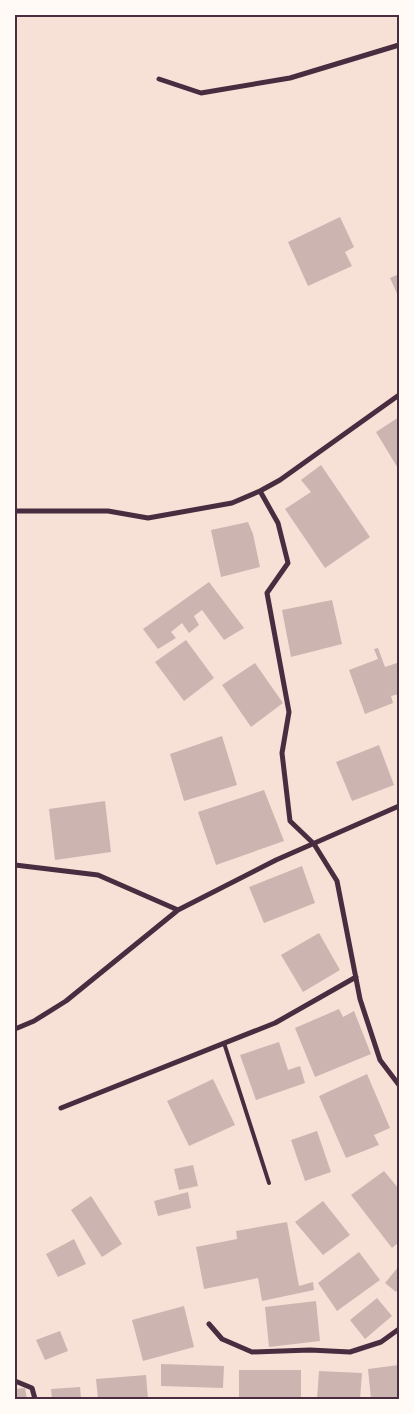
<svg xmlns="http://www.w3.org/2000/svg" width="414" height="1414" font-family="'Archivo Narrow',sans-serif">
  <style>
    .building { fill: #ccb4b1 }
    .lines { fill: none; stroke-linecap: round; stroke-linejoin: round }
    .service { stroke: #4a2c40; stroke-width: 4 }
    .minor { stroke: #4a2c40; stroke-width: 5 }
    .neatline { fill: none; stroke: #4a2c40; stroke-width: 2 }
  </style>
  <rect width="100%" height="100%" fill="#f7e1d7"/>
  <path class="building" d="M 340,217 L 354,247 L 345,252 L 352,266 L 308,286 L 288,242 Z
    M 399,274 L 399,298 L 390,278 Z
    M 399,417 L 399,470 L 376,432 Z
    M 321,465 L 370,537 L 325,568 L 285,509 L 311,492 L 301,480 Z
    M 248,522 L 253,534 L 260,567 L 221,577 L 211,530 Z
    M 209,582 L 244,628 L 224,640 L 202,610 L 194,616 L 199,625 L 189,633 L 182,623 L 171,632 L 176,638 L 158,649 L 143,629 Z
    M 332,600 L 342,644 L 291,657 L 282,610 Z
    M 186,640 L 214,678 L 184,701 L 155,662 Z
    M 378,648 L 385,667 L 397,663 L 399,668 L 399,694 L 391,696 L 393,703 L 365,714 L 349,670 L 378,659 L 374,649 Z
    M 255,663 L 283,703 L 251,727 L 222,685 Z
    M 222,736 L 237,785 L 184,801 L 170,754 Z
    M 379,745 L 394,785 L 352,801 L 336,762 Z
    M 264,790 L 284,841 L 216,865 L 198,812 Z
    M 105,801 L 111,852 L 55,860 L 49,809 Z
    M 302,866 L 315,903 L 264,923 L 249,887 Z
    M 319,933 L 340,970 L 303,992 L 281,955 Z
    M 339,1009 L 343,1017 L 354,1011 L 371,1054 L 315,1077 L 295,1028 Z
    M 279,1042 L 288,1070 L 300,1066 L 305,1083 L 256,1100 L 240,1055 Z
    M 367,1074 L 390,1128 L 374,1135 L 379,1145 L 346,1158 L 319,1096 Z
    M 213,1079 L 235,1125 L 189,1146 L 167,1101 Z
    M 317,1131 L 331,1172 L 305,1181 L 291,1140 Z
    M 193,1165 L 198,1186 L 179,1190 L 174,1169 Z
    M 384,1171 L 399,1189 L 399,1242 L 392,1248 L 351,1195 Z
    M 188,1192 L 191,1208 L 158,1216 L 154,1201 Z
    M 91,1196 L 122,1244 L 102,1257 L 71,1210 Z
    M 323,1201 L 350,1235 L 323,1255 L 295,1222 Z
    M 287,1222 L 299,1286 L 313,1282 L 314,1290 L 262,1301 L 258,1278 L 204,1289 L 196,1247 L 237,1239 L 236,1231 Z
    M 74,1239 L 86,1264 L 58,1277 L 46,1254 Z
    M 359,1252 L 380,1280 L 337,1311 L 318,1283 Z
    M 399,1266 L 399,1288 L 396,1292 L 385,1283 Z
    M 377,1298 L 392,1316 L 365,1339 L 350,1320 Z
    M 316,1301 L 320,1341 L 269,1347 L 265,1307 Z
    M 184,1306 L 194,1347 L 143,1361 L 132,1320 Z
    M 60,1331 L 68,1351 L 45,1360 L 36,1340 Z
    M 161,1364 L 224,1366 L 223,1388 L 161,1386 Z
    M 399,1365 L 399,1399 L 371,1399 L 368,1369 Z
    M 239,1370 L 301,1370 L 301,1399 L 239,1399 Z
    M 319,1371 L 362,1373 L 360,1399 L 317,1399 Z
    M 146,1375 L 148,1399 L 98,1399 L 96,1379 Z
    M 80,1387 L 81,1399 L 52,1399 L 51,1389 Z
    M 25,1388 L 27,1399 L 15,1399 L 15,1389 Z"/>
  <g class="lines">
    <path class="service" d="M 224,1043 L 269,1183"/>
    <path class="minor" d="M 159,79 L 201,93 L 290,78 L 399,45
      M 260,491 L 278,523 L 288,563 L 267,593 L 289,712 L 282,753 L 290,821 L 314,844 L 337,881 L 360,999 L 380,1060 L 399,1085
      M 15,511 L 108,511 L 148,518 L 232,503 L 260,491 L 280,480 L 399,395
      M 15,865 L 98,875 L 178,910
      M 15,1029 L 34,1021 L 66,1001 L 178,910 L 276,860 L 399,806
      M 61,1108 L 275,1023 L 356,977
      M 209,1324 L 222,1339 L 252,1352 L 310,1350 L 350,1352 L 381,1342 L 399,1329
      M 15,1381 L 32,1388 L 35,1399"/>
  </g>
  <rect width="414" height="1414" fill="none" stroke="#fffaf5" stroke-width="32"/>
  <rect x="16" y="16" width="382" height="1382" class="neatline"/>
</svg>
